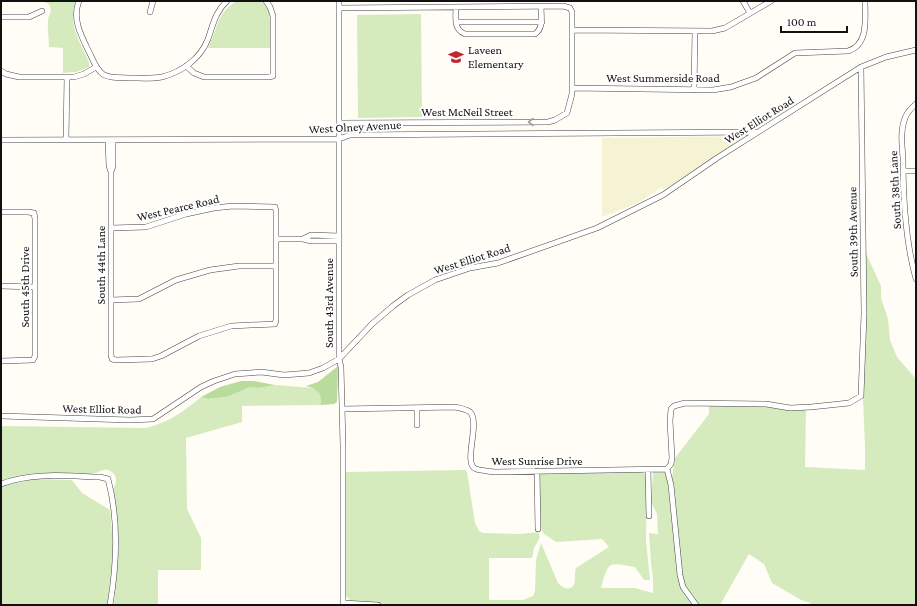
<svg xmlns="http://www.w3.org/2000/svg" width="917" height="606" font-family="'Crimson Pro',serif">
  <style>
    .farmland { fill: #f6f3d4 }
    .green { fill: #d5ebbd }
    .forest { fill: #b9dc9c }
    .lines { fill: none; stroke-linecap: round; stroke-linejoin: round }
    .minor-casing { stroke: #444; stroke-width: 6 }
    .minor { stroke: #fff; stroke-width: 5 }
    .oneway { stroke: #a0a0a0 }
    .labels { text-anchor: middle; stroke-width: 4; stroke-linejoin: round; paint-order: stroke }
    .poi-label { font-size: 12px; fill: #111; stroke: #fff; text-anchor: start }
    .street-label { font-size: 12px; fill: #111; stroke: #fff }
  </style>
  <rect width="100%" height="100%" fill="#fffdf5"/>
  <path class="farmland" d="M 746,136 L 736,144 L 664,190 L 662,187 L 638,203 L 602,217 L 602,138 Z"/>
  <path class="green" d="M 42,1 L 76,1 C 67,22 80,43 89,62 L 89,67 L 76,72 L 63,73 L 63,48 L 49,47 C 49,38 47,28 48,20 C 49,13 53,13 49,4 Z
    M 237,1 C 244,1 253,0 259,1 C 274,5 270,36 270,48 L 208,48 C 218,28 216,13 237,1 Z
    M 421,14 L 422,117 L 358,118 L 357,15 Z
    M 865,251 L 881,286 L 881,298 L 888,319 L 890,340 L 897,357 L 916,379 L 916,605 L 810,605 L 810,603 L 801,600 L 772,583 L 764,564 L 749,554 L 720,605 L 699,605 L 685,587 L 682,576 L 672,477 L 675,458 L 709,414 L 709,406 L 767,406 L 806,409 L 805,467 L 865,470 L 865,447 L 863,399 L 866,313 Z
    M 275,385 L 313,388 L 320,394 L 321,405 L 242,406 L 242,422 L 186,438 L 187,509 L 201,538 L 201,570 L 158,570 L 158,605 L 114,605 L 119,545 L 113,489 C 117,483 118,475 110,471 C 103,467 97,475 90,474 C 61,474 29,469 1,481 L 1,426 L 146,428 C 168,423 184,411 201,397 L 208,399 L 227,397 L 250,387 L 259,388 Z
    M 465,470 L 467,472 L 475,523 L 479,531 L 483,533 L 519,534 L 538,532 C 542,538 537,542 534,548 C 533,551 533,555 532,558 L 489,558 L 489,600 L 523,600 L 533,596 L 535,591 L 536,560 L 541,543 L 558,583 C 562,588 571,592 574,584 C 576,580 574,573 576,568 L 609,547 L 602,539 L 556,542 L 544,534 L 541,529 L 539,473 L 641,472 L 645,474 L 647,477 L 646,541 L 650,580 L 644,580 L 635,567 C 607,562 609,561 601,588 L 635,588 L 653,593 L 653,579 L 651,563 L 649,533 L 658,534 L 657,514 L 651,502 L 653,473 L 654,471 L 664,471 L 667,476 L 678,575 L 694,605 L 406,605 L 352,602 L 346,596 L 345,472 Z
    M 30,479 L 72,480 L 82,493 L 110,510 L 113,545 L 112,569 L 107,605 L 1,605 L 1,486 L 10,483 Z"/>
  <path class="forest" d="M 338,366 L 337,402 L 334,404 L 321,405 L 320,394 L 313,388 L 306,386 L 318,382 Z
    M 241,381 L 254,381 L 275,385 L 259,388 L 250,387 L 227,397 L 208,399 L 201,397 L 220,387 Z"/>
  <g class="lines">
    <g class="minor-casing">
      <path id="minor" d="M 79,1 C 71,20 83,39 91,56 C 101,79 105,77 129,78 C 140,78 152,79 162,77 C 182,72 201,58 208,39 C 213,25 215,12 227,1
        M 339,1 L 339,359 L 341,367 L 343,446 L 343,605
        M 743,1 L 750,13
        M 456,7 C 456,18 453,29 465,34 L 535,34 C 544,28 541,16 541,6
        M 339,8 L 563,6 L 570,8 L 572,12 L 572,94 L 567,113 L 555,120 L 548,122 L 340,123
        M 150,12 L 153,1
        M 1,17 L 29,17 L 42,11
        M 456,22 L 542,22
        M 572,30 L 712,31 L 725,28 L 771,1
        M 186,66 L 194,73 L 204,77 L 269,77 L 273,76 L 273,16 L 270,7 L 266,1
        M 1,71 L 6,74 L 19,77 L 74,77 L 84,74 L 96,67
        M 572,88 L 713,90 L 731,87 L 756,78 L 795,53 L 848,51 C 869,45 865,18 865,1
        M 694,90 L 695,31
        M 916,104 C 911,108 907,113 905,118 C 900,131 902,145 903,158 C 903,198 905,240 916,279
        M 1,140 L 339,139 L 350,135 L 758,132
        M 66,140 L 67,77
        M 108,140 L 109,166 L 111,172 L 111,355 L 112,359 L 116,360 L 152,359 L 161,356 L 199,336 L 231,326 L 275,324 L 276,320 L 276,211 L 275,207 L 233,206 L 214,208 L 186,214 L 146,227 L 111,228
        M 903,171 L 916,171
        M 111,172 L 113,166 L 113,140
        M 1,212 L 28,212 L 34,213 L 35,219 L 35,356 L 33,360 L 1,361
        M 276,239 L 303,239 L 311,241 L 339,241
        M 303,239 L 311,235 L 339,236
        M 1,286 L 34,287
        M 111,300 L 139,299 L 176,280 L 210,270 L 239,266 L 276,266
        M 417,408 L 417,425
        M 342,409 L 455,407 C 460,408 466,409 470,412 C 481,423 462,464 476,469 C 482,471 490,471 495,472 L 667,469
        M 1,416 L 130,420 L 153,419 L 201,387 L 214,381 L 235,374 L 261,372 L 284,375 L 309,373 L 323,368 L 339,359 L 372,324 L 393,306 L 408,295 L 435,280 L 470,268 L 498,263 L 597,228 L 663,195 L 717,158 L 861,67 L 886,57 L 916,50
        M 667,469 L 671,464 L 672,458 L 670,421 L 671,409 L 674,406 L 685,403 L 766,404 L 790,408 L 811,407 L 849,403 L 861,396 L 864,314 L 861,67
        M 667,469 L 671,485 L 680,575 L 683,587 L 696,605
        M 648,470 L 649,516
        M 537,471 L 538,529
        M 1,484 C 32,472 67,476 100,477 L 108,479 C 119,520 117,563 110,605
        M 343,603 L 378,605"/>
    </g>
    <use href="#minor" class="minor"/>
  </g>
  <defs><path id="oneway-chevron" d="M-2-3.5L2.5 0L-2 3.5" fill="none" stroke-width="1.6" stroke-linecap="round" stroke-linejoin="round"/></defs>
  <use class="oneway" href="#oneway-chevron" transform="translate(531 122) rotate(180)"/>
  <defs>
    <g id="school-bare" transform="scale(1.2)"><path d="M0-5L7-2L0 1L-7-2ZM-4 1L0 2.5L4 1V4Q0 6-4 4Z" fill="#c4262e" stroke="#fff" stroke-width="2.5" paint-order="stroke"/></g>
  </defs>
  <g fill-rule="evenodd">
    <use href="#school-bare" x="456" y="57"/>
  </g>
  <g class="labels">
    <g class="poi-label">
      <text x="468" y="54">Laveen<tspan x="468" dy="14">Elementary</tspan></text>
    </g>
    <g class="street-label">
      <text x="663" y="82">West Summerside Road</text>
      <text x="467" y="116">West McNeil Street</text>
      <text transform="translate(759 120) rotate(-32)" y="4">West Elliot Road</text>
      <text transform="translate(355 127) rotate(-3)" y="4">West Olney Avenue</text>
      <text transform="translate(895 190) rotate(-93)" y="4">South 38th Lane</text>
      <text transform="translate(178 208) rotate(-13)" y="4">West Pearce Road</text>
      <text transform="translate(853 232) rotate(-91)" y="4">South 39th Avenue</text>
      <text transform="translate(472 259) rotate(-17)" y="4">West Elliot Road</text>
      <text transform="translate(101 265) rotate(-90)" y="4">South 44th Lane</text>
      <text transform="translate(25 287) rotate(-90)" y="4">South 45th Drive</text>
      <text transform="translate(329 303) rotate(-90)" y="4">South 43rd Avenue</text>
      <text transform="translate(102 409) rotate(1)" y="4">West Elliot Road</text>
      <text x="537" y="465">West Sunrise Drive</text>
    </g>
  </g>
  <rect width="917" height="606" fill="none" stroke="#111111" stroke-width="4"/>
  <path d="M781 26v6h66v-6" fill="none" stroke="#111111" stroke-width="2"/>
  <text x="787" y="26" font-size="12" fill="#111111" stroke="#ffffff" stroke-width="3" paint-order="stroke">100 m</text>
</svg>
